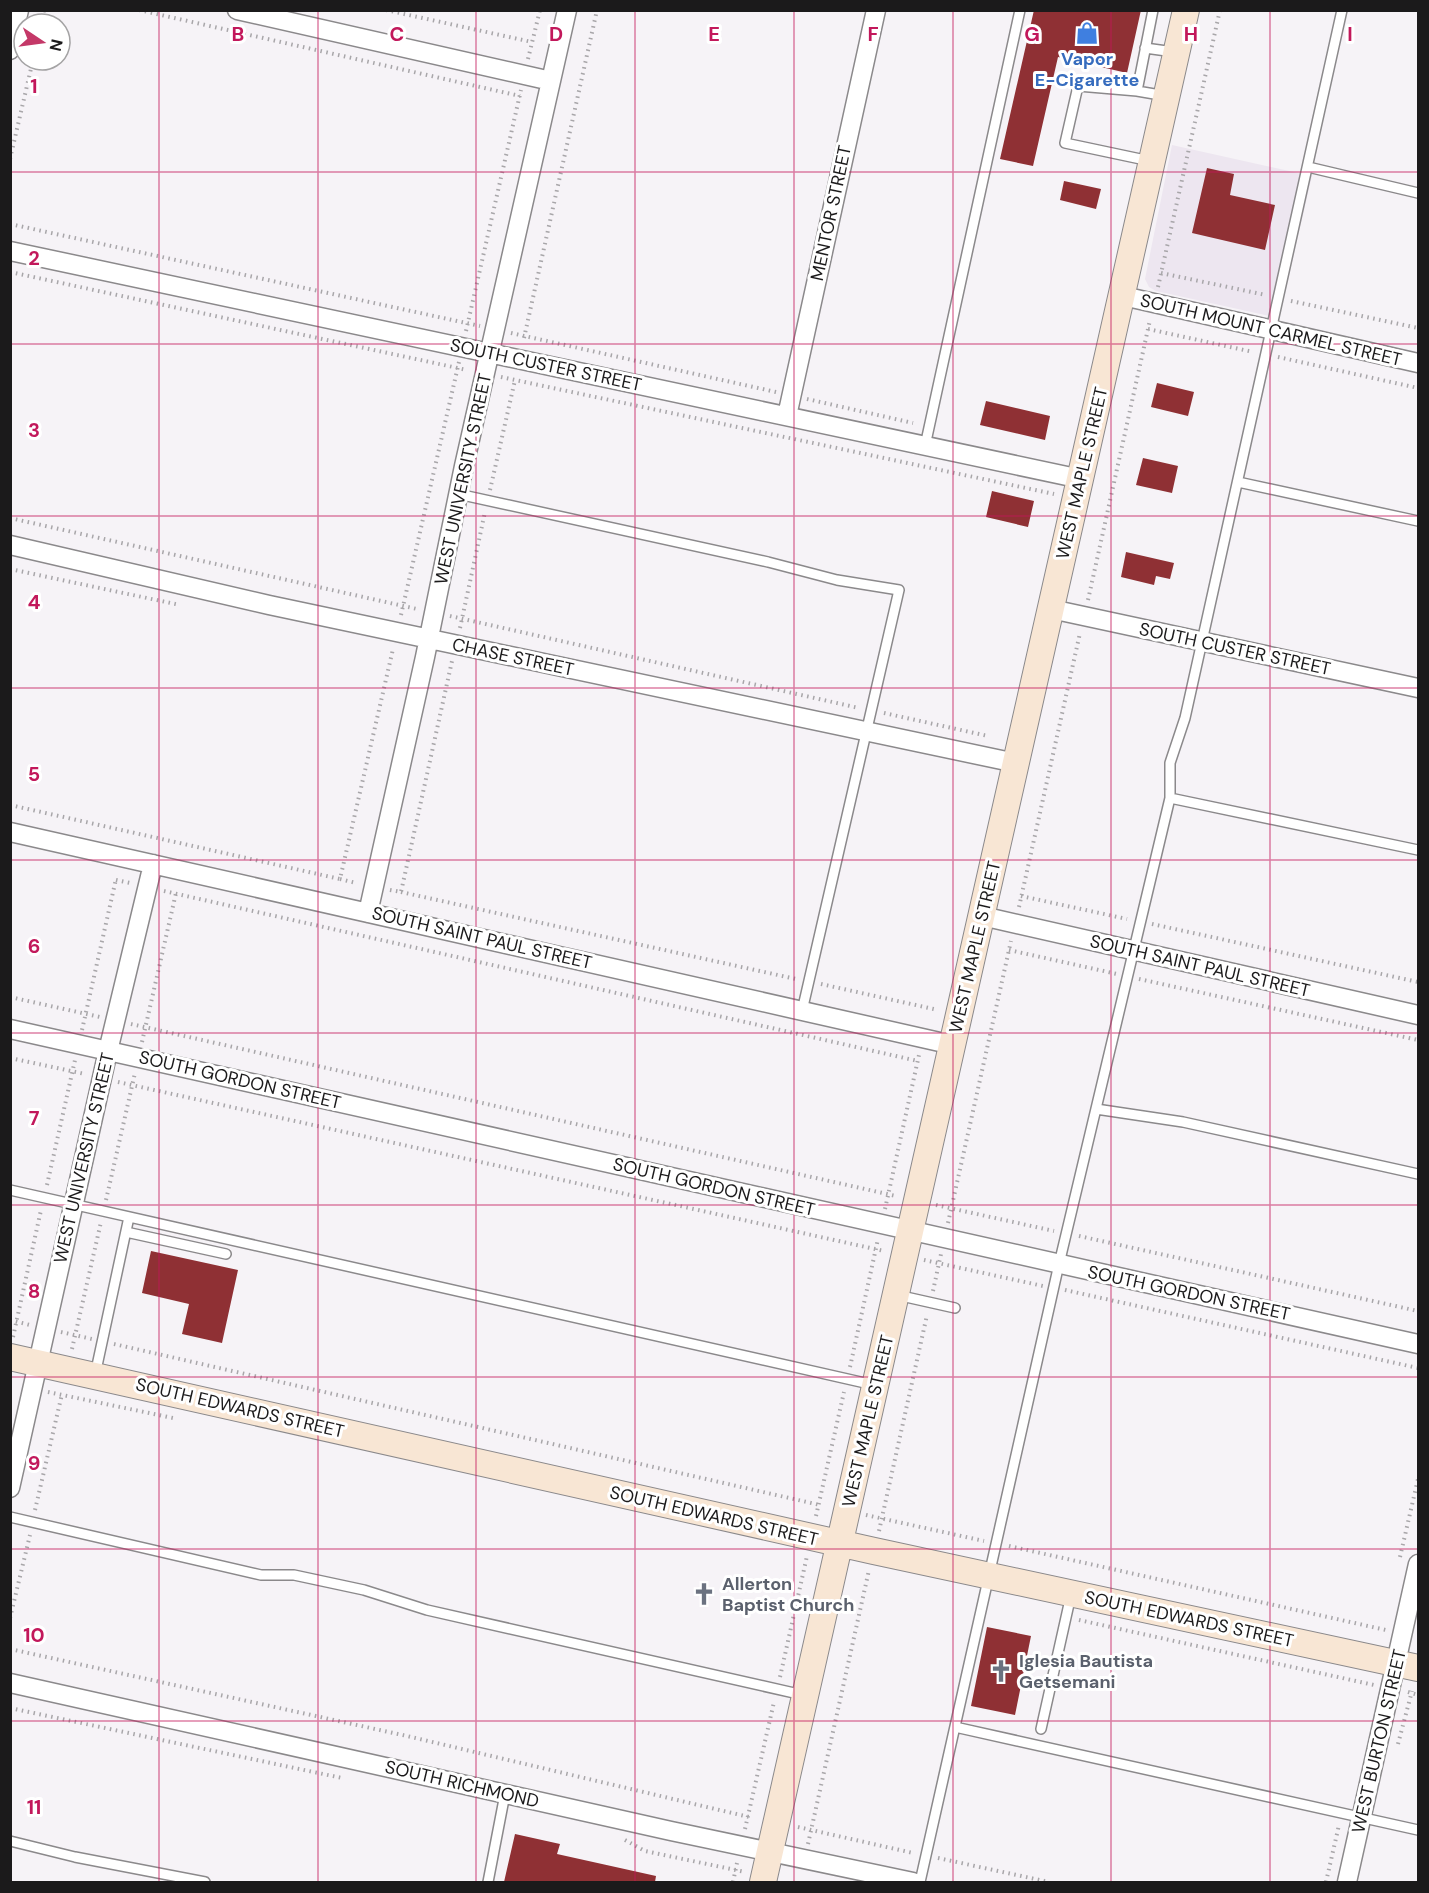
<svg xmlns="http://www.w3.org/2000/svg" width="1429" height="1893" font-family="'DM Sans',sans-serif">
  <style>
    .built { fill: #ede6f0 }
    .building { fill: #8f3034 }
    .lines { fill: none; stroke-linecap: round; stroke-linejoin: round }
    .lane-casing { stroke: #8b898b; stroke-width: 12 }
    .street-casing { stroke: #8b898b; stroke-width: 21 }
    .secondary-casing { stroke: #8b898b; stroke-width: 28 }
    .path { stroke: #a8a6a9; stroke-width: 4; stroke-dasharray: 1.5 4.5; stroke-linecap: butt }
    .lane { stroke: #fff; stroke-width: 9 }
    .street { stroke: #fff; stroke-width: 18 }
    .secondary { stroke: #f8e6d4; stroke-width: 26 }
    .grid { fill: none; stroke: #c2185b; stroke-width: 1.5; stroke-opacity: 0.55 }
    .labels { text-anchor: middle; stroke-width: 6; stroke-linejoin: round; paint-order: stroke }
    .shop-label { font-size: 18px; font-weight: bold; fill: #366cbe; stroke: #fff }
    .street-label { font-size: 18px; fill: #1b1a1b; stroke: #fff }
    .worship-label { font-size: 18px; font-weight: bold; fill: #5b616d; stroke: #fff; text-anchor: start }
    .grid-label { font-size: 20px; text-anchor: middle; font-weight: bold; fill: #c2185b; stroke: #fff; stroke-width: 6; stroke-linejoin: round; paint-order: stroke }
  </style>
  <rect width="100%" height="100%" fill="#f6f3f7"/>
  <path class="built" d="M 1172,145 L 1312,176 L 1279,318 L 1156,291 L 1149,287 L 1145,279 Z"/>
  <path class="building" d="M 1034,10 L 1141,10 L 1127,73 L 1058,57 L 1033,166 L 1000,159 Z
    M 1207,168 L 1234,174 L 1230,195 L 1275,205 L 1265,250 L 1192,233 Z
    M 1064,181 L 1101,189 L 1096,209 L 1060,200 Z
    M 1157,383 L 1194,392 L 1188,416 L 1151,407 Z
    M 986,401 L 1050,416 L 1045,440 L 980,425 Z
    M 1143,458 L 1178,466 L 1172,493 L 1136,485 Z
    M 992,491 L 1034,501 L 1028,527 L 986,517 Z
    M 1126,552 L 1174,563 L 1170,579 L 1156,576 L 1154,585 L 1121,577 Z
    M 151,1251 L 238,1270 L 222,1343 L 182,1334 L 189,1304 L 142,1293 Z
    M 987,1627 L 1031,1636 L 1015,1715 L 971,1706 Z
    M 515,1834 L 560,1844 L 557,1854 L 656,1876 L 655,1882 L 504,1882 Z"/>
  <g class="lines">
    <g class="lane-casing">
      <path id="lane" d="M 1145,48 L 1174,52
        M 1137,91 L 1153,10
        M 1150,161 L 1065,143 L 1078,86 L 1137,91 L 1166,96
        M 1308,167 L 1418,193
        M 925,446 L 1020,10
        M 1238,482 L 1418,521
        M 458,494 L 768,562 L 837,580 L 899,590 L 802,1011
        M 1170,798 L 1418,850
        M 1096,1109 L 1183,1122 L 1418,1174
        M 10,1190 L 874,1385
        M 126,1232 L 226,1254
        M 897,1295 L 955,1308
        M 95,1375 L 129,1217
        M 10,1517 L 261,1575 L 294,1575 L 364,1590 L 427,1610 L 803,1695
        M 955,1727 L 1418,1830
        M 1041,1729 L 1071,1595
        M 10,1841 L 75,1857 L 205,1882
        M 488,1882 L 505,1794
        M 920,1882 L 1059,1264 L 1170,798 L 1170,763 L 1185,718 L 1342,10"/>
    </g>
    <g class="street-casing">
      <path id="street" d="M 237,10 L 551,81
        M 10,50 L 19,10
        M 10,251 L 1081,479
        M 1123,296 L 1418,363
        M 787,416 L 876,10
        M 10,545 L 269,605 L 1016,763
        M 1051,609 L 1418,688
        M 10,832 L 953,1045
        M 368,913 L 425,657 L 464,466 L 567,10
        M 982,916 L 1418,1015
        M 10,1029 L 1418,1344
        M 10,1488 L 108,1051 L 153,864
        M 10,1683 L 671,1831 L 913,1882
        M 1347,1882 L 1418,1564"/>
    </g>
    <g class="secondary-casing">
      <path id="secondary" d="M 10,1357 L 874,1551 L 1418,1668
        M 763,1882 L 1186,10"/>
    </g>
    <path class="path" d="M 139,10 L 520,96
      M 386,10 L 532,42
      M 41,24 L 44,10
      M 528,59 L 540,10
      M 10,159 L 33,60
      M 10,224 L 480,326
      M 10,272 L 467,370
      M 1161,273 L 1266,295
      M 1158,287 L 1220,10
      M 1291,301 L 1418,328
      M 1148,329 L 1253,352
      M 466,331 L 521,90
      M 511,333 L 776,392
      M 524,338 L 597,10
      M 1278,357 L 1418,388
      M 501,377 L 1054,494
      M 807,399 L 913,423
      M 490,490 L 515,380
      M 10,518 L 417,609
      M 10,569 L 180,605
      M 1088,600 L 1150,320
      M 401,615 L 459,362
      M 450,616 L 859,708
      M 460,628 L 485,512
      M 884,713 L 988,736
      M 10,805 L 340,879 L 393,649
      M 340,879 L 356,883
      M 116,880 L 130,883
      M 390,890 L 401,892 L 452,661
      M 164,891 L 918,1061
      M 401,892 L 796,979
      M 1021,896 L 1127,919
      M 1019,907 L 1080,633
      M 1152,924 L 1418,982
      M 1009,950 L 1117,974
      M 1139,979 L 1418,1040
      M 821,984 L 938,1010
      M 10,997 L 100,1017
      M 131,1024 L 896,1196
      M 82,1030 L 116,879
      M 142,1042 L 176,893
      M 10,1058 L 85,1074
      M 118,1082 L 884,1251
      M 47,1185 L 75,1060
      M 106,1200 L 135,1073
      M 936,1205 L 1054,1231
      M 885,1209 L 919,1055
      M 948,1223 L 1011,941
      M 1079,1236 L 1418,1311
      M 924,1260 L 1043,1286
      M 1065,1290 L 1418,1368
      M 933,1291 L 941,1254
      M 10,1320 L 30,1325
      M 61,1332 L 92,1339
      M 13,1337 L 41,1210
      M 114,1344 L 820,1505
      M 72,1349 L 101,1222
      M 850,1367 L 878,1239
      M 48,1392 L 173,1418
      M 35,1510 L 62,1394
      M 866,1515 L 984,1541
      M 816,1516 L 844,1392
      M 879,1531 L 927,1315
      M 1009,1546 L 1386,1630
      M 1400,1557 L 1418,1479
      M 10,1618 L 30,1535
      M 1079,1620 L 1374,1685
      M 10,1649 L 407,1736 L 749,1817
      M 780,1677 L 807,1556
      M 1408,1692 L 1418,1695
      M 10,1708 L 342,1778
      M 1398,1744 L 1412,1691
      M 798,1827 L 913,1853
      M 745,1829 L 774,1702
      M 625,1840 L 645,1851 L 745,1872
      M 808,1844 L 869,1570
      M 938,1858 L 1049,1882
      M 733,1882 L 737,1863
      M 1326,1882 L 1339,1825"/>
    <use href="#lane" class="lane"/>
    <use href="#street" class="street"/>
    <use href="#secondary" class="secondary"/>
  </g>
  <path class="grid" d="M 159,10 L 159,1882M 318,10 L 318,1882M 476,10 L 476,1882M 635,10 L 635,1882M 794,10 L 794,1882M 953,10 L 953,1882M 1111,10 L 1111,1882M 1270,10 L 1270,1882M 10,172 L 1418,172M 10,344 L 1418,344M 10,516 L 1418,516M 10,688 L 1418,688M 10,860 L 1418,860M 10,1033 L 1418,1033M 10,1205 L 1418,1205M 10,1377 L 1418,1377M 10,1549 L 1418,1549M 10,1721 L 1418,1721"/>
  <defs>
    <g id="shop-bare" transform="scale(1.8)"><path d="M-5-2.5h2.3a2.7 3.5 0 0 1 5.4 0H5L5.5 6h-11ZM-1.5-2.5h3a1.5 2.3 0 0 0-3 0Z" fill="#3f7fe0" stroke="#fff" stroke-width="2.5" paint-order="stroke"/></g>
    <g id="church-bare" transform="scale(1.8)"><path d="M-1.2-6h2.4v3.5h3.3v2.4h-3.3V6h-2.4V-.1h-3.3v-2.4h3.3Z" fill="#6b7280" stroke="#fff" stroke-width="2.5" paint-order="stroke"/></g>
  </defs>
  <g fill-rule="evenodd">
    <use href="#shop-bare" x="1087" y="33"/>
    <use href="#church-bare" x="704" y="1594"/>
    <use href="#church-bare" x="1001" y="1671"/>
  </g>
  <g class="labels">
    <g class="shop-label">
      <text x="1087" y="65">Vapor<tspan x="1087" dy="21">E-Cigarette</tspan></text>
    </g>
    <g class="street-label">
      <text transform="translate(831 213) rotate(-78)" y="6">MENTOR STREET</text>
      <text transform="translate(1271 330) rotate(13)" y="6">SOUTH MOUNT CARMEL STREET</text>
      <text transform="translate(546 365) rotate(12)" y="6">SOUTH CUSTER STREET</text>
      <text transform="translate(1082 473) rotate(-77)" y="6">WEST MAPLE STREET</text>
      <text transform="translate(463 479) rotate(-78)" y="6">WEST UNIVERSITY STREET</text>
      <text transform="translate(1235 649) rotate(12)" y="6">SOUTH CUSTER STREET</text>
      <text transform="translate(513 657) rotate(12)" y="6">CHASE STREET</text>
      <text transform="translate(482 938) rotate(13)" y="6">SOUTH SAINT PAUL STREET</text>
      <text transform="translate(975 947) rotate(-77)" y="6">WEST MAPLE STREET</text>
      <text transform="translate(1200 966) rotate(13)" y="6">SOUTH SAINT PAUL STREET</text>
      <text transform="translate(240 1080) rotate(13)" y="6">SOUTH GORDON STREET</text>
      <text transform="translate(84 1158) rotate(-77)" y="6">WEST UNIVERSITY STREET</text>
      <text transform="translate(714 1187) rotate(13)" y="6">SOUTH GORDON STREET</text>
      <text transform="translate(1189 1293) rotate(12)" y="6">SOUTH GORDON STREET</text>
      <text transform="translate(240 1408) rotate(13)" y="6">SOUTH EDWARDS STREET</text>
      <text transform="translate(868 1421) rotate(-77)" y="6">WEST MAPLE STREET</text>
      <text transform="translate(714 1516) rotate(13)" y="6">SOUTH EDWARDS STREET</text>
      <text transform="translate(1189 1619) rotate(12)" y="6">SOUTH EDWARDS STREET</text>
      <text transform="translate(1379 1741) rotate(-77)" y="6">WEST BURTON STREET</text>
      <text transform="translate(462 1784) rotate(13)" y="6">SOUTH RICHMOND</text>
    </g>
    <g class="worship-label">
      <text x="722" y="1590">Allerton<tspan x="722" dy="21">Baptist Church</tspan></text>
      <text x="1019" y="1667">Iglesia Bautista<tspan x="1019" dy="21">Getsemani</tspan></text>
    </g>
  </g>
  <g class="grid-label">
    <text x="238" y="41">B</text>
    <text x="397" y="41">C</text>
    <text x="556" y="41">D</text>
    <text x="714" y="41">E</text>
    <text x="873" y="41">F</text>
    <text x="1032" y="41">G</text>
    <text x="1191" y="41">H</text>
    <text x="1350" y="41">I</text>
    <text x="34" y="93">1</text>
    <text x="34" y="265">2</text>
    <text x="34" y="437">3</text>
    <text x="34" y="609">4</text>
    <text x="34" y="781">5</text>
    <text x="34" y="953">6</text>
    <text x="34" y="1125">7</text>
    <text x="34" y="1298">8</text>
    <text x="34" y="1470">9</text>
    <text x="34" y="1642">10</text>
    <text x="34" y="1814">11</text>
  </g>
  <rect width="1429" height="1893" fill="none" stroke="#1b1a1b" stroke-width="24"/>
  <g transform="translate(42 42) rotate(103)"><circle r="28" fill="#ffffff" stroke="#a4a3a4" stroke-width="1.5"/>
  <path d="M0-4.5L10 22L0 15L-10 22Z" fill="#c43868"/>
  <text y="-9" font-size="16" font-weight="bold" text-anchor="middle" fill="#1b1a1b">N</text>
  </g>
</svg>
